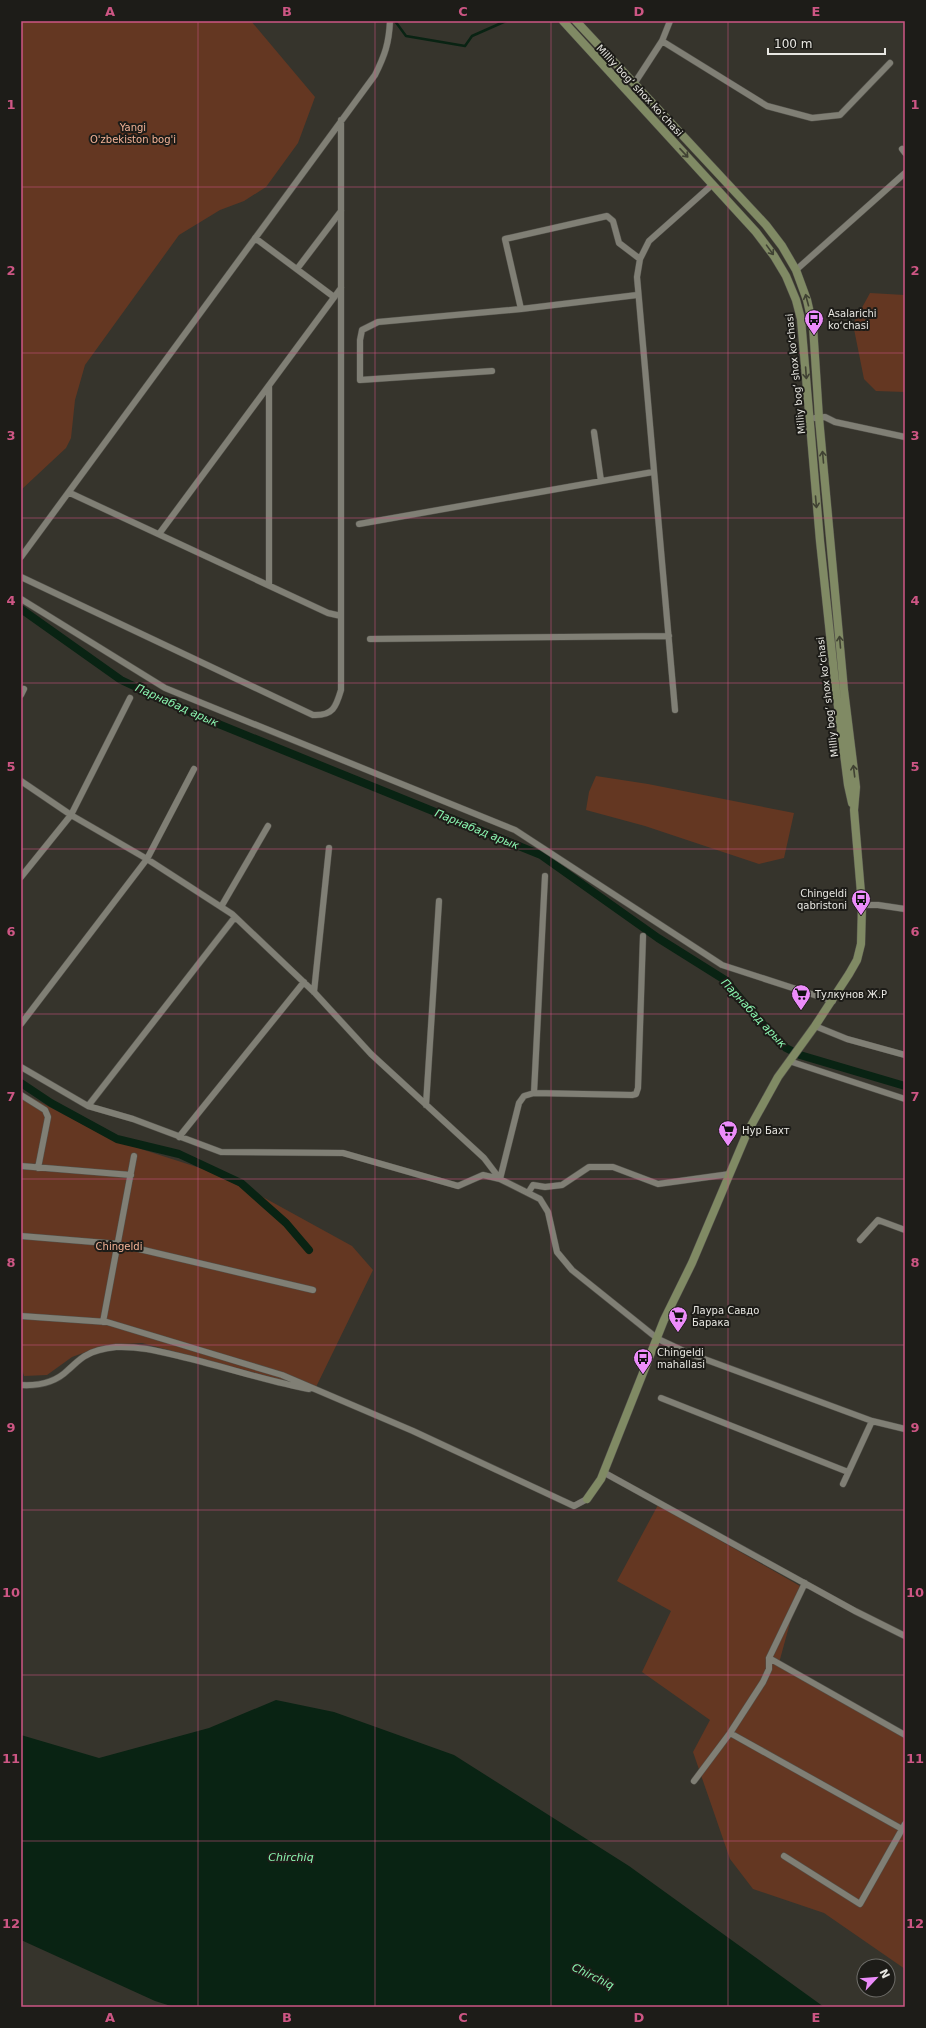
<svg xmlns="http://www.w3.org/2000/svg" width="926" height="2028" font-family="'DejaVu Sans',sans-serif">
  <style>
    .green { fill: #643722 }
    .water { fill: #092313 }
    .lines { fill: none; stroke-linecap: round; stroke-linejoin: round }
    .stream { stroke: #092313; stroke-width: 2.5 }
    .canal { stroke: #092313; stroke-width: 8 }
    .street-casing { stroke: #52514a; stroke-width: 7 }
    .secondary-casing { stroke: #52514a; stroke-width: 9 }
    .street { stroke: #807f75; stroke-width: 6 }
    .secondary { stroke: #808a64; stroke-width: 8 }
    .oneway { stroke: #404233 }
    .grid { fill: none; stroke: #cd5684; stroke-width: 1; stroke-opacity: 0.55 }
    .labels { text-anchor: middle; stroke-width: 4; stroke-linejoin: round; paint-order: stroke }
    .street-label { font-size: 10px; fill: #e8e7e2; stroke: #1d1c18 }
    .park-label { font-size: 10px; fill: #f3b296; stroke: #1d1c18 }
    .poi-label { font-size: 10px; fill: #e8e7e2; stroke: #1d1c18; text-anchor: start }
    .water-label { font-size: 11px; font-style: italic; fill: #8af6b0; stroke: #1d1c18 }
    .neatline { fill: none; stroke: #cd5684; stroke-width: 1.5 }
    .grid-label { font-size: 13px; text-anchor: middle; font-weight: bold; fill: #cd5684 }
  </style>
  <rect width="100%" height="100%" fill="#36342c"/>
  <path class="green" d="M 21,21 L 251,21 L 315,97 L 298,143 L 266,187 L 244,201 L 220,210 L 179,235 L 85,365 L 75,400 L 71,438 L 66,448 L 21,490 Z
    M 870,293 L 905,295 L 905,392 L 876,391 L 864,379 L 853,324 Z
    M 596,776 L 648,784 L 794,813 L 784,858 L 759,864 L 645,826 L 586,810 L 589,792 Z
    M 21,1092 L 97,1132 L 144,1150 L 203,1169 L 261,1196 L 352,1246 L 373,1270 L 316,1387 L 286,1381 L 142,1343 L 105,1345 L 72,1357 L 47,1375 L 24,1376 L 21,1366 Z
    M 658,1505 L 800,1586 L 779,1663 L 905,1736 L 905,1969 L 824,1913 L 753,1889 L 730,1859 L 693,1752 L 710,1720 L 642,1672 L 671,1611 L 617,1581 Z"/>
  <path class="water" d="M 276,1700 L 334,1712 L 454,1755 L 629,1866 L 824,2007 L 174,2007 L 155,2001 L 21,1940 L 21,1735 L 99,1758 L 209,1728 Z"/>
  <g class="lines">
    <path class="stream" d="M 395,21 L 406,36 L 465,46 L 472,36 L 506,21"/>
    <path class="canal" d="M 21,609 L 121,680 L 189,712 L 541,855 L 658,938 L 725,980 L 758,1019 L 786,1048 L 800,1055 L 905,1086
      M 21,1083 L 51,1103 L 117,1139 L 179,1154 L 241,1183 L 286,1223 L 309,1250"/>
    <g class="street-casing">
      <path id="street" d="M 662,41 L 767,106 L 812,118 L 840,115 L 890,63
        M 634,84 L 662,41 L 670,21
        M 902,149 L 905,153
        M 255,238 L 334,297
        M 297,269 L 341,211
        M 796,270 L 905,173
        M 521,309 L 505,239 L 607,216 L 613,221 L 619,243 L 640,259
        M 492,371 L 360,380 L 360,340 L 362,330 L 378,322 L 521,309 L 637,295
        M 269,386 L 269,585
        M 815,418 L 825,417 L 835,422 L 905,437
        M 594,432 L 601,481
        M 70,493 L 328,613 L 341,616
        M 359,524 L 653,472
        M 159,534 L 341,288
        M 21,557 L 375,75 C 385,55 389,43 390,21
        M 21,577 L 313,715 C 333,716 336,707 341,690 L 341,120
        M 21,599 L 165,688 L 515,830 L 722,965 L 833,1001
        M 370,639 L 669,636
        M 21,695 L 24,689
        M 675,710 L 637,277 L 640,259 L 649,241 L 713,184
        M 21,781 L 71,815 L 147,859 L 232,914 L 314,992 L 371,1054 L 484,1158 L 500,1179 L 540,1199 L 548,1212 L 557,1252 L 572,1270 L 658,1339 L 688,1353 L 872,1421 L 905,1429
        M 21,877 L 71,815 L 130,698
        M 862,905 L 878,905 L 905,909
        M 221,907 L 268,826
        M 314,992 L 329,848
        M 21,1024 L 147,859 L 194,769
        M 815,1026 L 847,1039 L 905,1055
        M 789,1061 L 905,1099
        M 21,1067 L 88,1106 L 133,1119 L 221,1152 L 343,1153 L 458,1186 L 483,1175 L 500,1179 L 519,1103 L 524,1096 L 534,1093 L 545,876
        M 534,1093 L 632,1095 L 636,1094 L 638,1088 L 643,936
        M 21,1095 L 45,1110 L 48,1117 L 38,1168
        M 426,1105 L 439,901
        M 88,1106 L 235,917
        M 179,1137 L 304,982
        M 21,1166 L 131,1175
        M 528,1193 L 533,1185 L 545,1187 L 562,1185 L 589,1167 L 613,1167 L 658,1184 L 730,1174
        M 21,1236 L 118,1244 L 313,1290
        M 860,1240 L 878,1220 L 905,1230
        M 21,1316 L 107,1322 L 282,1375 L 413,1431 L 574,1506 L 587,1499
        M 103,1322 L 134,1156
        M 21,1385 C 39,1386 55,1383 68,1370 C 74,1365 80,1358 87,1355 C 95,1350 107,1348 116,1347 C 138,1346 158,1351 179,1356 C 223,1366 265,1381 309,1389
        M 661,1398 L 848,1472
        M 603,1472 L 855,1611 L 905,1636
        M 843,1484 L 872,1421
        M 769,1658 L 905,1735
        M 730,1733 L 902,1829
        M 694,1781 L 730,1733 L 763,1682 L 769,1669 L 769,1658 L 805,1583
        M 784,1856 L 860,1904 L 905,1824"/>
    </g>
    <g class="secondary-casing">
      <path id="secondary" d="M 563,21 L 756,232 L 774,256 L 786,276 L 796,300 L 801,319 L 820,541 L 836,691 L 848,785 L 852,803
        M 576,21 L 766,225 L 782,246 L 796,270 L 807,300 L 813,326 L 819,418 L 844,690 L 856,787 L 854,810 L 862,905 L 861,944 L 857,960 L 849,974 L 815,1026 L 778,1077 L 747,1133 L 692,1263 L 664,1320 L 601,1479 L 587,1499"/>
    </g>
    <use href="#street" class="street"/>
    <use href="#secondary" class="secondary"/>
  </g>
  <defs><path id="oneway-shaft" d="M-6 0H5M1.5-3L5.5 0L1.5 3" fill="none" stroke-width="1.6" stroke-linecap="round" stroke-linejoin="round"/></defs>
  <g class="oneway">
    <use href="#oneway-shaft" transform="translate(684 153) rotate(47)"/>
    <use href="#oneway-shaft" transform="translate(770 250) rotate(54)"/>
    <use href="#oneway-shaft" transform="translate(807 300) rotate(-105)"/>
    <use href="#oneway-shaft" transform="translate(806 373) rotate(86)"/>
    <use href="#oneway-shaft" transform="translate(823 457) rotate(-95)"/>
    <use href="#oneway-shaft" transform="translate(816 502) rotate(85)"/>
    <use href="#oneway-shaft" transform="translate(840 642) rotate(-95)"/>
    <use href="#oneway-shaft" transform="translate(854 771) rotate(-97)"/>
  </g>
  <path class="grid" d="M 198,21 L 198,2007M 375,21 L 375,2007M 551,21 L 551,2007M 728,21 L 728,2007M 21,187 L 905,187M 21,353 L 905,353M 21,518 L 905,518M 21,683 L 905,683M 21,849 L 905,849M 21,1014 L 905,1014M 21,1179 L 905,1179M 21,1345 L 905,1345M 21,1510 L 905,1510M 21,1675 L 905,1675M 21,1841 L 905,1841"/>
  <defs>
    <g id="bus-pin" transform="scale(1)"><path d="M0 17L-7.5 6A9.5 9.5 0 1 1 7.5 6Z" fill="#ec8cfa" stroke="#1d1c18"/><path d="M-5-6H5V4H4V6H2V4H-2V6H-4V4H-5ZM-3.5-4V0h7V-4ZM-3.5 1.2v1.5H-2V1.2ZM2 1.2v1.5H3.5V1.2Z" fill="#111"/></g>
    <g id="supermarket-pin" transform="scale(1)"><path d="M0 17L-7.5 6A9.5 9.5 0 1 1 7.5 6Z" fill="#ec8cfa" stroke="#1d1c18"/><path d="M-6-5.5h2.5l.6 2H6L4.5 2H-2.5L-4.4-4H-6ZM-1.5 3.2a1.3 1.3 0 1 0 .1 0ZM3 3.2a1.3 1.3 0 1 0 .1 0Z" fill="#111"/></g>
  </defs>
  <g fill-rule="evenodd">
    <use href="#bus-pin" x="814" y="319"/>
    <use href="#bus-pin" x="861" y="899"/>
    <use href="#supermarket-pin" x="801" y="994"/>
    <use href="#supermarket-pin" x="728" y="1130"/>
    <use href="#supermarket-pin" x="678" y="1316"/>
    <use href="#bus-pin" x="643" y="1358"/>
  </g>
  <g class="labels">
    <g class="street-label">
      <text transform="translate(640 90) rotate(47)" y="4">Milliy bog‘ shox ko‘chasi</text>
      <text transform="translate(795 374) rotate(-96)" y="4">Milliy bog‘ shox ko‘chasi</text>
      <text transform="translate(827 697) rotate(-97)" y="4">Milliy bog‘ shox ko‘chasi</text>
    </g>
    <g class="park-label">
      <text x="133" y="131">Yangi<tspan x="133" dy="12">O'zbekiston bog'i</tspan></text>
      <text x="119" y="1250">Chingeldi</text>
    </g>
    <g class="poi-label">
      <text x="828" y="317">Asalarichi<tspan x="828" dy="12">koʻchasi</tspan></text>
      <text x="847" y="897" text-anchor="end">Chingeldi<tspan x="847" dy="12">qabristoni</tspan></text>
      <text x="815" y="998">Тулкунов Ж.Р</text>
      <text x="742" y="1134">Нур Бахт</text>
      <text x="692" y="1314">Лаура Савдо<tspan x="692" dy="12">Барака</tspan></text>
      <text x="657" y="1356">Chingeldi<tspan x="657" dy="12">mahallasi</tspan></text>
    </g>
    <g class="water-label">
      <text transform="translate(177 705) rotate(24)" y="4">Парнабад арык</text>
      <text transform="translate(477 829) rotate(22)" y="4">Парнабад арык</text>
      <text transform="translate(754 1013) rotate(47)" y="4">Парнабад арык</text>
      <text x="291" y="1861">Chirchiq</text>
      <text transform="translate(593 1976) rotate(26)" y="4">Chirchiq</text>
    </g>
  </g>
  <rect width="926" height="2028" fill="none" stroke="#1d1c18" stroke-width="44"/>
  <g transform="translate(876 1978) rotate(64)"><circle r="19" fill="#1d1c18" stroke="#6e6d69"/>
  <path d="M0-3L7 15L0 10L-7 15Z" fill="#ec8cfa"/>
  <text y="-6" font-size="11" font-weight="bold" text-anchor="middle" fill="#e8e7e2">N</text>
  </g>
  <path d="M768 48v6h117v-6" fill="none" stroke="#e8e7e2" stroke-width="2"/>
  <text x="774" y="48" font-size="12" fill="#e8e7e2" stroke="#1d1c18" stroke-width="3" paint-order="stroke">100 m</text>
  <rect x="22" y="22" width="882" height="1984" class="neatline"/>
  <g class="grid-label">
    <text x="110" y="16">A</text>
    <text x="287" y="16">B</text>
    <text x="463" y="16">C</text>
    <text x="639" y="16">D</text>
    <text x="816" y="16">E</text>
    <text x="11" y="109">1</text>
    <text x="915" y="109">1</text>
    <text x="11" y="275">2</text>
    <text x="915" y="275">2</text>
    <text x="11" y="440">3</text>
    <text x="915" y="440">3</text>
    <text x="11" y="605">4</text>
    <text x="915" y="605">4</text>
    <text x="11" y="771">5</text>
    <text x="915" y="771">5</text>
    <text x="11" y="936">6</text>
    <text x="915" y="936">6</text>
    <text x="11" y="1101">7</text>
    <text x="915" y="1101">7</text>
    <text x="11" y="1267">8</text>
    <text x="915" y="1267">8</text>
    <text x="11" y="1432">9</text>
    <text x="915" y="1432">9</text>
    <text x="11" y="1597">10</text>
    <text x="915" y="1597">10</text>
    <text x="11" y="1763">11</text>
    <text x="915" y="1763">11</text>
    <text x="11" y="1928">12</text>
    <text x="915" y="1928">12</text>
    <text x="110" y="2022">A</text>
    <text x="287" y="2022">B</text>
    <text x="463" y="2022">C</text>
    <text x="639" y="2022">D</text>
    <text x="816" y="2022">E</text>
  </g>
</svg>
